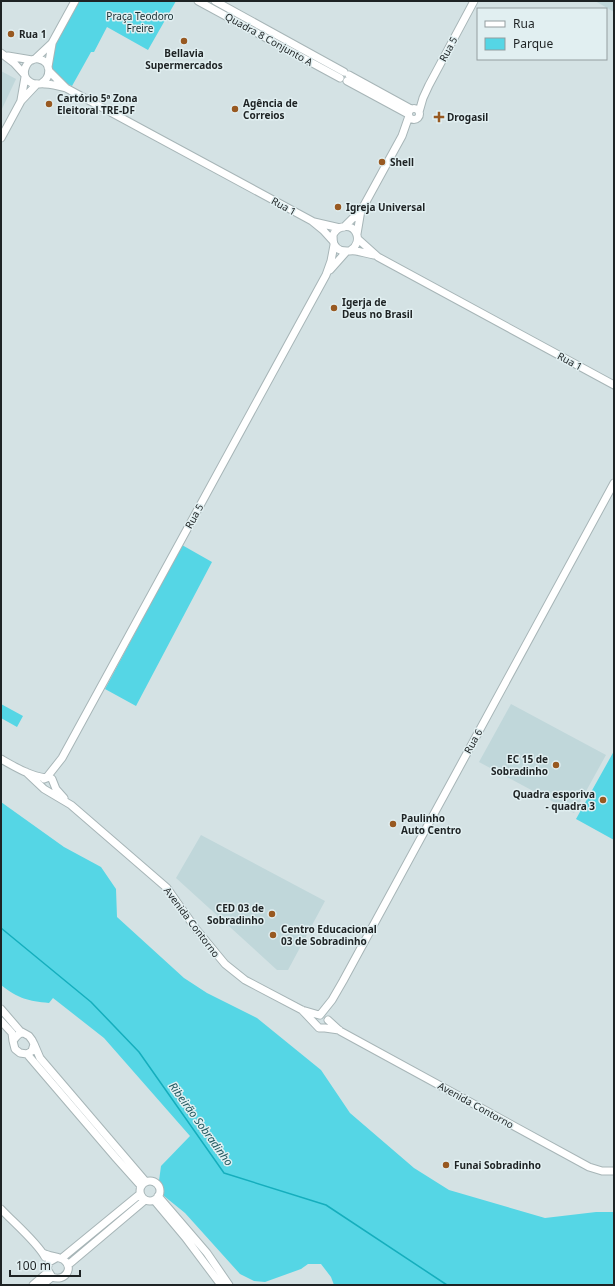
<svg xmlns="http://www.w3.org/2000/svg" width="615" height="1286" font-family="'Noto Sans',sans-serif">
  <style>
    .built { fill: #c0d7da }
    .green { fill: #55d6e5 }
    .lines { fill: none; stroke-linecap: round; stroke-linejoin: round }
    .stream { stroke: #15aebd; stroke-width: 1.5 }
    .secondary-casing { stroke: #a7b5b7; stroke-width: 9 }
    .secondary { stroke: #fff; stroke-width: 7 }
    .poi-dot { fill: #985921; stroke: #e1eff1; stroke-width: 1.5 }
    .labels { text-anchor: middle; stroke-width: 3; stroke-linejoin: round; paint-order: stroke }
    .park-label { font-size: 10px; fill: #172e31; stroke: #e1eff1 }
    .poi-label { font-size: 10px; font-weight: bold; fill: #1e2324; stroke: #e1eff1; text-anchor: start }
    .street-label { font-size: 10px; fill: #1e2324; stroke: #e1eff1 }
    .water-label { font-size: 11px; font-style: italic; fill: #235a60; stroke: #e1eff1 }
  </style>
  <rect width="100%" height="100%" fill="#d4e2e4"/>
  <path class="built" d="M 595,1 L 614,1 L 614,12 L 609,9 Z
    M 1,71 L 16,79 L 1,111 Z
    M 511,704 L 606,755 L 574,813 L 479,762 Z
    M 201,835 L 325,901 L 288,970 L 277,970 L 176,878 Z"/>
  <path class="green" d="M 77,1 L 176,1 L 148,50 L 107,27 L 94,52 L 91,52 L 72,86 L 61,81 L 50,67 L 52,46 Z
    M 182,545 L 212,562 L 136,706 L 105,689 Z
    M 1,704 L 23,716 L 17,727 L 1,718 Z
    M 614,751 L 614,840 L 576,819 Z
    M 1,802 L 64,847 L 101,867 L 116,889 L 117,917 L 184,978 L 207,993 L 257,1018 L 321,1070 L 350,1113 L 414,1168 L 449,1190 L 545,1218 L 596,1212 L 614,1212 L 614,1285 L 334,1285 L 331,1277 L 321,1264 L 308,1264 L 301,1269 L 265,1282 L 254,1281 L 240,1274 L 185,1213 L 164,1196 L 159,1181 L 161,1166 L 190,1136 L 104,1038 L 53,998 L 49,1003 C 28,1001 19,999 1,985 Z"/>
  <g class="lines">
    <path class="stream" d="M 1,928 L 91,1002 L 139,1052 L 224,1173 L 326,1205 L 447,1285"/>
    <g class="secondary-casing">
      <path id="secondary" d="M 198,1 L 340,78
        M 215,1 L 344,72
        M 1,53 L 14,63 L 24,74
        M 8,56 L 32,60
        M 35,59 L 52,43 L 75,1
        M 48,67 L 52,44
        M 49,71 L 66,88
        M 349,75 L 411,109
        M 347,81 L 408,114
        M 42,83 C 51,77 52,62 39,59 C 26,57 19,75 30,82 C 35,86 39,83 45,84 C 52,84 59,86 66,88 L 312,221 L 323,230 L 333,241
        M 21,100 L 25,77
        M408.5 114a5.5 5.5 0 1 1 11 0a5.5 5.5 0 1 1-11 0Z
        M 419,112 L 423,98 L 429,85 L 474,1
        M 1,138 L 21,101 L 37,84
        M 314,222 L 340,228
        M 344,227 L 362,209 L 402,136 L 409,116
        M 357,234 L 361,210
        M 358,239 L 378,257 L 614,385
        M 351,250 C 363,242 357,223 342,227 C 338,228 335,231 333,235 C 333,239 333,241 334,244 C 339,254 348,250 356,251 C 362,252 368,254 374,255
        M 330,270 L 346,252
        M 1,759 C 15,767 30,776 46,778
        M 26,772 L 44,789 L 71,805 L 167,888 L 196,929 L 225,964 L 245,980 L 302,1010 L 319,1015
        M 47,777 L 62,758 L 326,275 L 331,261 L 334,245
        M 44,779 L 49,777 L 52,779 L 56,789 L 64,798
        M 1,1009 L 20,1031 L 29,1036 L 32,1040 L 34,1044 L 32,1051 L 27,1054 L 20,1053 L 15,1049 L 13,1041 C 16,1037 18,1033 23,1033
        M 302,1010 L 319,1028 L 325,1028 L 339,1030
        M 320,1015 L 332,1000 L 343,981 L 614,483
        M 328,1020 L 340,1031 L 589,1167 L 602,1171 L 614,1171
        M 1,1021 L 12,1033 L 13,1041
        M 34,1044 L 40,1058 L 146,1182
        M 27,1054 L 116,1158 L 141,1186
        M140 1191a10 10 0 1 1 20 0a10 10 0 1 1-20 0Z
        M 158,1196 L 207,1253 L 229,1285
        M 154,1200 L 185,1237 L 221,1285
        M 1,1209 C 13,1222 37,1242 45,1257
        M 43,1253 C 48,1256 60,1257 64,1260 C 74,1268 65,1282 52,1277 L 47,1269 L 49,1262 L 56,1258
        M 62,1258 L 140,1194
        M 68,1265 L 145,1200
        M 33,1285 L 48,1272
        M 42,1285 L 52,1277"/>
    </g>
    <use href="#secondary" class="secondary"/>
  </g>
  <g class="poi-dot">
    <circle cx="11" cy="34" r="4"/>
    <circle cx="184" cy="41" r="4"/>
    <circle cx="49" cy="104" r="4"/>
    <circle cx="235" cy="109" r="4"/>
    <path d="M437 111h4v4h4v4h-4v4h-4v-4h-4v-4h4z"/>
    <circle cx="382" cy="162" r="4"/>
    <circle cx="338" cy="207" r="4"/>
    <circle cx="334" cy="308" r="4"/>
    <circle cx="556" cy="765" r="4"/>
    <circle cx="603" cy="800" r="4"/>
    <circle cx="393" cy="824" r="4"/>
    <circle cx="272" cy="914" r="4"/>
    <circle cx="273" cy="935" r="4"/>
    <circle cx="446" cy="1165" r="4"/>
  </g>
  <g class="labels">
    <g class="park-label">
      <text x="140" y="20">Praça Teodoro<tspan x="140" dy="12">Freire</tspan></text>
    </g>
    <g class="poi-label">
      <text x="19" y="38">Rua 1</text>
      <text x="184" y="57" text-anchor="middle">Bellavia<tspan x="184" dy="12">Supermercados</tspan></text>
      <text x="57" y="102">Cartório 5ª Zona<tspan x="57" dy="12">Eleitoral TRE-DF</tspan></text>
      <text x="243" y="107">Agência de<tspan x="243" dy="12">Correios</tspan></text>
      <text x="447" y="121">Drogasil</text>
      <text x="390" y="166">Shell</text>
      <text x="346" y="211">Igreja Universal</text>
      <text x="342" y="306">Igerja de<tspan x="342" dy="12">Deus no Brasil</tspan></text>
      <text x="548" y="763" text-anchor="end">EC 15 de<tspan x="548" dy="12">Sobradinho</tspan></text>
      <text x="595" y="798" text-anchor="end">Quadra esporiva<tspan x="595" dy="12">- quadra 3</tspan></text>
      <text x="401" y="822">Paulinho<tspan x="401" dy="12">Auto Centro</tspan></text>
      <text x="264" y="912" text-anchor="end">CED 03 de<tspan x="264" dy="12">Sobradinho</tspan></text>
      <text x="281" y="933">Centro Educacional<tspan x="281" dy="12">03 de Sobradinho</tspan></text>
      <text x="454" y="1169">Funai Sobradinho</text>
    </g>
    <g class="street-label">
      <text transform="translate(269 39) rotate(29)" y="4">Quadra 8 Conjunto A</text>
      <text transform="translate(448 49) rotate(-62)" y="4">Rua 5</text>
      <text transform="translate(284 206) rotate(29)" y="4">Rua 1</text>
      <text transform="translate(570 361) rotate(28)" y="4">Rua 1</text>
      <text transform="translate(194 516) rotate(-61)" y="4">Rua 5</text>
      <text transform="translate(473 741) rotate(-61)" y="4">Rua 6</text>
      <text transform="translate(192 922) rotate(53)" y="4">Avenida Contorno</text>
      <text transform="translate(476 1105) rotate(29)" y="4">Avenida Contorno</text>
    </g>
    <g class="water-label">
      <text transform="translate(201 1124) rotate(54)" y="4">Ribeirão Sobradinho</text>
    </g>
  </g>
  <rect width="615" height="1286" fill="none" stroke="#1e2324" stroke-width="4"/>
  <rect x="477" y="8" width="130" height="52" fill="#e1eff1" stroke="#939d9f"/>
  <rect x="485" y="21" width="20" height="6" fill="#ffffff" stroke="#939d9f"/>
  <text x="513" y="28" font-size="12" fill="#1e2324">Rua</text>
  <rect x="485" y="38" width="20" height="12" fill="#55d6e5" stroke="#939d9f"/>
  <text x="513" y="48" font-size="12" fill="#1e2324">Parque</text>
  <path d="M10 1270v6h70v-6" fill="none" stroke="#1e2324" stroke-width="2"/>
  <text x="16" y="1270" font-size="12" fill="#1e2324" stroke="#e1eff1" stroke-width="3" paint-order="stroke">100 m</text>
</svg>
